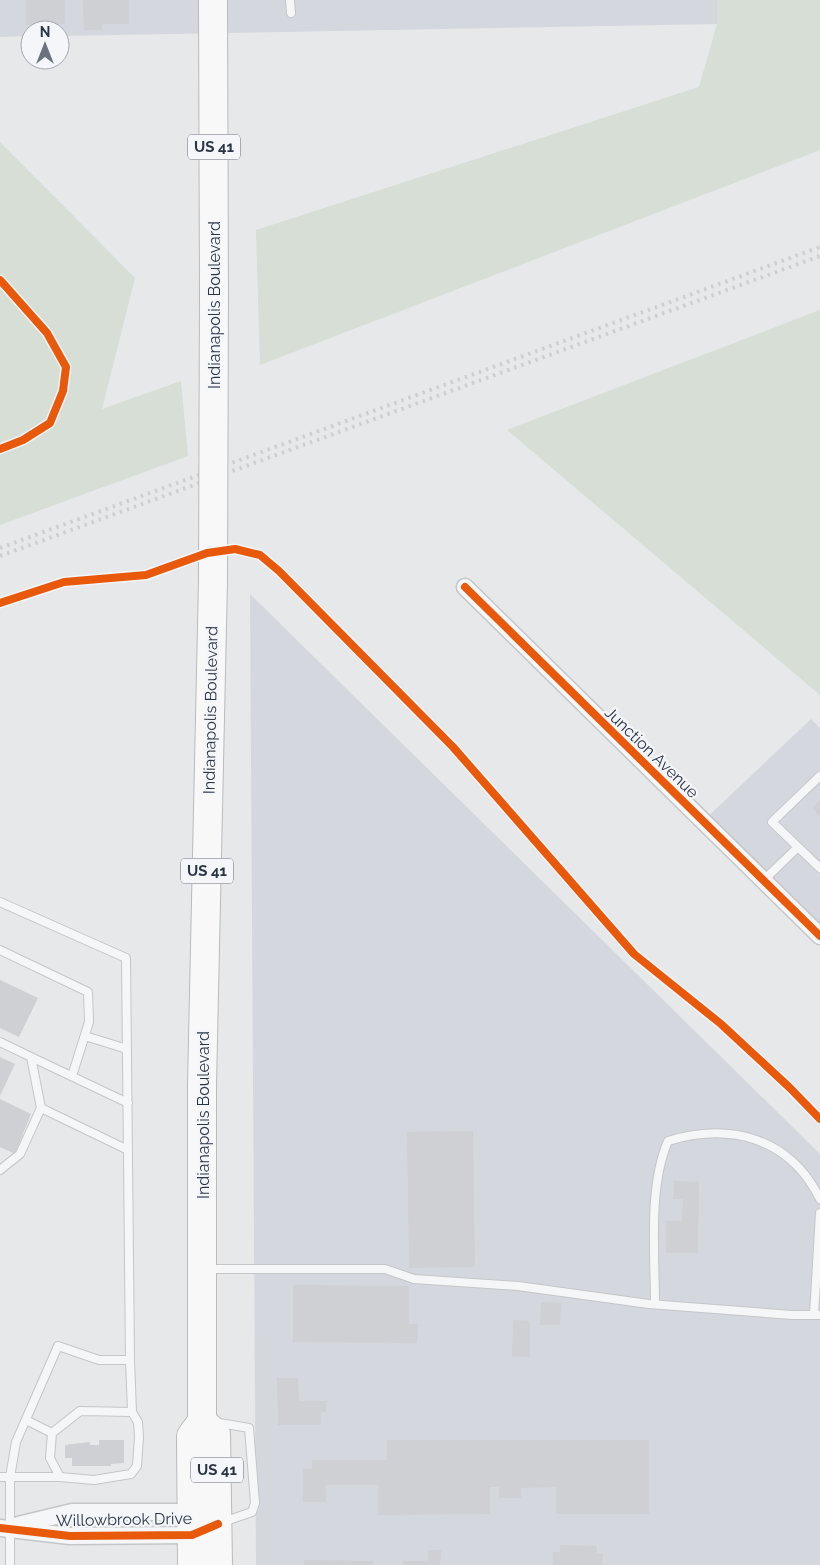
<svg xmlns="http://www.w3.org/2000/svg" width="820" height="1565" font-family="Raleway,sans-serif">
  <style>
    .built { fill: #d4d7dd }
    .green { fill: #d6ded6 }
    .building { fill: #ced0d3 }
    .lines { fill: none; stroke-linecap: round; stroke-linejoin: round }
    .lane-casing { stroke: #c4c6c8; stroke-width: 10 }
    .street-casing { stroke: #c4c6c8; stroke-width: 19 }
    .highway-casing { stroke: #b8bbbf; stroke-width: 30 }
    .lane { stroke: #f5f6f7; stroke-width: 8 }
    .street { stroke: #f5f6f7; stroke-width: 16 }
    .highway { stroke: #f8f8f8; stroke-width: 28 }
    .rail { stroke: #cecfd2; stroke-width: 4; stroke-dasharray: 2.5 5; stroke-linecap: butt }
    .highway-bridge-casing { stroke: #b8bbbf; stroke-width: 30; stroke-linecap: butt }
    .highway-bridge { stroke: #f8f8f8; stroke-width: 28 }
    .cycleway-casing { stroke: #f4f6f9; stroke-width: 11 }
    .cycleway { stroke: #e8590c; stroke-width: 8 }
    .labels { text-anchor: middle; stroke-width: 4.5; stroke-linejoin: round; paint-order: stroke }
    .shield { fill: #f4f6f9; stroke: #676e7b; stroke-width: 1 }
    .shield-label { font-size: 15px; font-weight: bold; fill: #2b3445 }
    .street-label { font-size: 16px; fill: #2b3445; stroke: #f4f6f9 }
  </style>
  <rect width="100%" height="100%" fill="#e6e8ea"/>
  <path class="built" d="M 0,0 L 717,0 L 717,24 L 60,36 L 60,30 L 30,30 L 30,36 L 0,37 Z
    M 250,594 L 820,1154 L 820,1565 L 256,1565 Z
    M 811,719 L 820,728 L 820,936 L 703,821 Z"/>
  <path class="green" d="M 717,0 L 820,0 L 820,150 L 260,365 L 256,230 L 699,87 L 717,24 Z
    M 0,142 L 135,278 L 102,409 L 181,381 L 188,456 L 0,525 Z
    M 820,310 L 820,695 L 507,430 Z"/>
  <path class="building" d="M 26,0 L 65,0 L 65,24 L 26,25 Z
    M 83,0 L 129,0 L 129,24 L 102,24 L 102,30 L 84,30 Z
    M 820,800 L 820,817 L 812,808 Z
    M 0,980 L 38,998 L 19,1037 L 0,1028 Z
    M 0,1057 L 15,1064 L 0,1096 Z
    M 0,1099 L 31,1114 L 15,1154 L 0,1147 Z
    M 473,1131 L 475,1267 L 409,1268 L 407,1132 Z
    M 674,1181 L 699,1182 L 698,1253 L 666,1253 L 666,1221 L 682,1221 L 683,1199 L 673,1199 Z
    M 293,1285 L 409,1286 L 409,1324 L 418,1324 L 417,1343 L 293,1342 Z
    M 541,1302 L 561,1303 L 560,1325 L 540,1325 Z
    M 513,1320 L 530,1321 L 530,1357 L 512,1356 Z
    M 277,1378 L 298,1378 L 299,1401 L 326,1401 L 326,1412 L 321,1412 L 321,1425 L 278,1425 Z
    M 99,1440 L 124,1440 L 124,1463 L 111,1464 L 111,1466 L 72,1466 L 72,1458 L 65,1458 L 65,1445 L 90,1442 L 90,1445 L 99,1445 Z
    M 387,1440 L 649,1440 L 649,1514 L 556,1514 L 556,1487 L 521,1488 L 521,1498 L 499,1498 L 499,1487 L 490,1487 L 490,1514 L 378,1515 L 378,1485 L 326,1485 L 326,1502 L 303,1502 L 303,1469 L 312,1469 L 312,1460 L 387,1460 Z
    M 560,1545 L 597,1546 L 597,1553 L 603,1553 L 602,1565 L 553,1565 L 553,1552 L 560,1552 Z
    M 428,1550 L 441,1550 L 440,1565 L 403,1565 L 403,1561 L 428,1561 Z
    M 304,1560 L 373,1561 L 373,1565 L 304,1565 Z"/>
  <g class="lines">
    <g class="lane-casing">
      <path id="lane" d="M 290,0 L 291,13
        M 798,847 L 820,868
        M 764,880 L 798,847 L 772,822 L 820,776
        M 0,902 L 126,958 L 130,1360 L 99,1360 L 58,1346 L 16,1442 L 10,1477 L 10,1565
        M 0,950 L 88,992 L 89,1022 L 72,1076
        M 85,1036 L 127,1049
        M 0,1042 L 31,1057 L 41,1108 L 20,1154 L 0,1170
        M 31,1057 L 128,1103
        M 41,1108 L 128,1150
        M 207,1269 L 385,1269 L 414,1279 L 518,1286 L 649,1304 L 792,1315 L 820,1315
        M 655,1304 C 655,1254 648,1187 668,1141 C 731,1122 790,1138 820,1199
        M 814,1315 L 820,1213
        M 214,1422 L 249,1428 L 255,1503 L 252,1512 L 223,1522
        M 52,1433 L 80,1411 L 132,1412
        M 0,1477 L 60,1477 L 50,1458 L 52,1433 L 26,1420
        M 60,1477 L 94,1480 L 131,1474 L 137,1466 L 139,1437 L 138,1422 L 132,1412 L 130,1360"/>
    </g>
    <g class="street-casing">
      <path id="street" d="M 465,587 L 820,936
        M 18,1525 L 72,1512 L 191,1512 L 199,1515
        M 0,1528 L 70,1536 L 192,1535 L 199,1532"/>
    </g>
    <g class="highway-casing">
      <path id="highway" d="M 213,0 L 214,294
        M 202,1421 L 216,1434 L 218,1565
        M 192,1565 L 191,1436 L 202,1421 L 202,1085 L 213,580"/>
    </g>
    <use href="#lane" class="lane"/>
    <use href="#street" class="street"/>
    <use href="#highway" class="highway"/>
    <path class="rail" d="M 0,548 L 820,247
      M 0,556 L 820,256"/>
    <g class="highway-bridge-casing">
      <path id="highway-bridge" d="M 213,580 L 214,294"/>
    </g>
    <use href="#highway-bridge" class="highway-bridge"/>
    <g class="cycleway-casing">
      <path id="cycleway" d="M 0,280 L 47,333 L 66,367 L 63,391 L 50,423 L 23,440 L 0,449
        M 465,587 L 820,936
        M 0,603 L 64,582 L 146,575 L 207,553 L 235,549 L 260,555 L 279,571 L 453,747 L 634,954 L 721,1024 L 790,1088 L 820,1119
        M 0,1528 L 70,1536 L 192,1535 L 218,1524"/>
    </g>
    <use href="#cycleway" class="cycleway"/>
  </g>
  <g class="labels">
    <g class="shield">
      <rect x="188" y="134.5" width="52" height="25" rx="4"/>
      <rect x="181" y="858.5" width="52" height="25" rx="4"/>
      <rect x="191" y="1457.5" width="52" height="25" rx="4"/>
    </g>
    <g class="shield-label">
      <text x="214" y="152">US 41</text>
      <text x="207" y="876">US 41</text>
      <text x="217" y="1475">US 41</text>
    </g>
    <g class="street-label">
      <text transform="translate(214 305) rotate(-90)" y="6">Indianapolis Boulevard</text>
      <text transform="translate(210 710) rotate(-89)" y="6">Indianapolis Boulevard</text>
      <text transform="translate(652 752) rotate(44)" y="6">Junction Avenue</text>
      <text transform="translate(203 1115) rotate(-90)" y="6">Indianapolis Boulevard</text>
      <text transform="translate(124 1519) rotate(-1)" y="6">Willowbrook Drive</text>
    </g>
  </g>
  <g transform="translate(45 45)"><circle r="24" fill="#f4f6f9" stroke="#a4a8b1"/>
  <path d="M0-4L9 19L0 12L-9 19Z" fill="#6c737f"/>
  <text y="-8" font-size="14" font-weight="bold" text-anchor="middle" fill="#2b3445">N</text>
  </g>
</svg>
